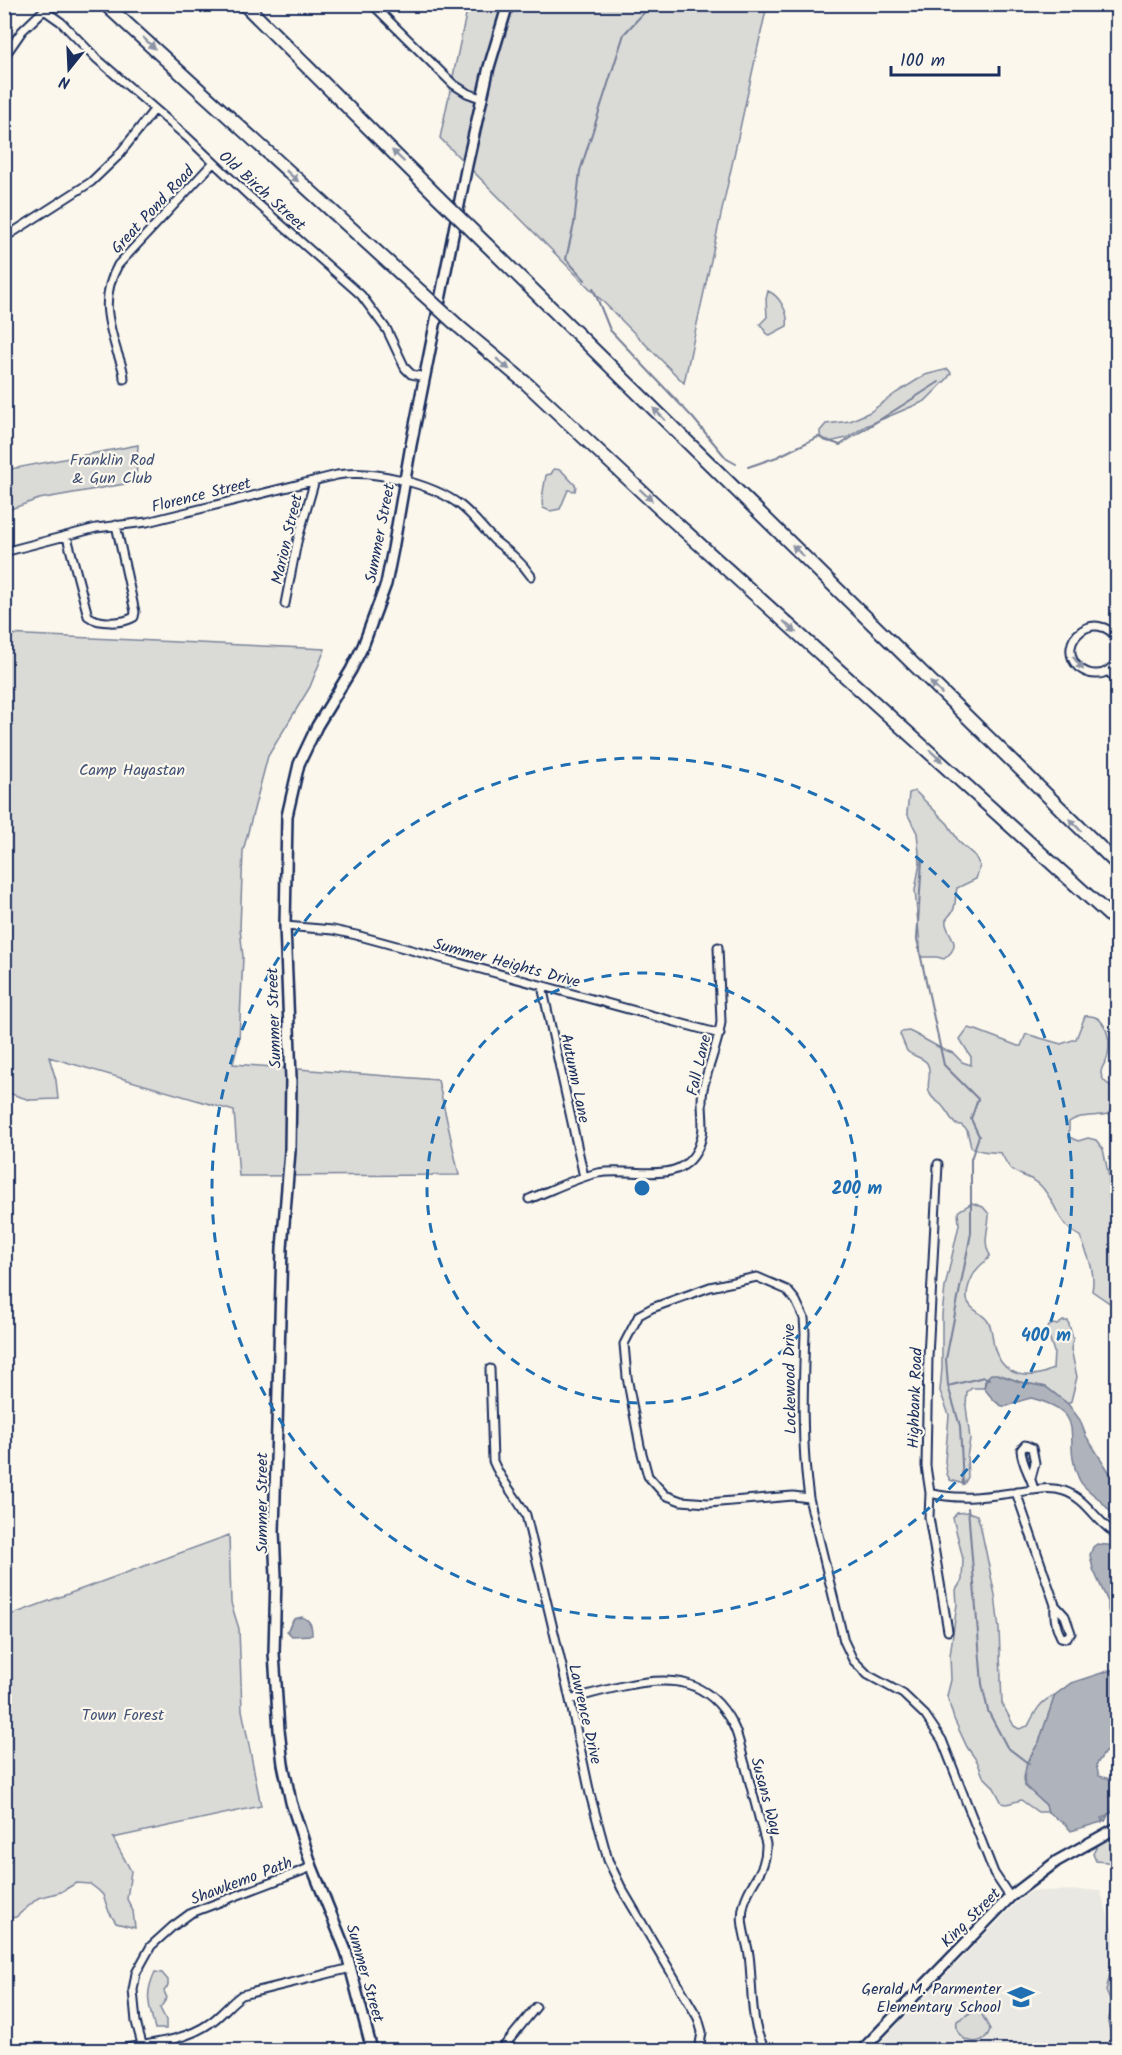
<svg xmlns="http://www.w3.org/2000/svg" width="1122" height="2055" font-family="Kalam,sans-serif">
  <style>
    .built { fill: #eae8e2 }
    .green { fill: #dadad7; stroke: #7a849a; stroke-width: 1.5 }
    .water { fill: #afb3bb; stroke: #747e96; stroke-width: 1.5 }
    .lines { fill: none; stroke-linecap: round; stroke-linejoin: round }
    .stream { stroke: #747e96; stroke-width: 2 }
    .street-casing { stroke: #1b2f5e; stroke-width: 11 }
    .secondary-casing { stroke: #1b2f5e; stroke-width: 14 }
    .highway-casing { stroke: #1b2f5e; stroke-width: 16 }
    .street { stroke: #fbf7ec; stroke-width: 7 }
    .secondary { stroke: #fbf7ec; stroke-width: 9 }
    .highway { stroke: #fbf7ec; stroke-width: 12 }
    .highway-bridge-casing { stroke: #1b2f5e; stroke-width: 16; stroke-linecap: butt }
    .highway-bridge { stroke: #fbf7ec; stroke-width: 12 }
    .oneway { fill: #8b93a5 }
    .ring { fill: none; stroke: #1f6fb2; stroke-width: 3; stroke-dasharray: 10 8 }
    .labels { text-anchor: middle; stroke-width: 4.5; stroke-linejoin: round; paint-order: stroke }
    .street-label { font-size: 16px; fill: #1b2f5e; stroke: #fbf7ec }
    .park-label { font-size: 16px; fill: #415176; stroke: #fbf7ec }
    .poi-label { font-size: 16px; fill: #1b2f5e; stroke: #fbf7ec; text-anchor: end }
    .centre { fill: #1f6fb2; stroke: #fbf7ec; stroke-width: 3 }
    .ring-label { font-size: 18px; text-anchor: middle; font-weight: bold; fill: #1f6fb2; stroke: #fbf7ec; stroke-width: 4.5; stroke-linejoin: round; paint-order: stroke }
  </style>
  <rect width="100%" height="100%" fill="#fbf7ec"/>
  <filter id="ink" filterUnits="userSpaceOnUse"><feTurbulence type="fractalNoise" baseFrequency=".0167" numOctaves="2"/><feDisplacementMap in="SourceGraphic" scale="12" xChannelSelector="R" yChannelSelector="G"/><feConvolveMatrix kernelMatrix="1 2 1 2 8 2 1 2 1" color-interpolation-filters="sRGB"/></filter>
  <g filter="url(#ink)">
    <path class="built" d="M 1100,1890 L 1117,1943 L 1117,2050 L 873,2050 L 1018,1901 L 1032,1891 Z"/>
    <path class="green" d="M 468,5 L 771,5 L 766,10 L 684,383 L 440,138 Z
      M 768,291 C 780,296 789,313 787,326 L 770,335 L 767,334 L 760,324 L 767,317 L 766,299 Z
      M 948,369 L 951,373 L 948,378 L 925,401 L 866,426 L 847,438 L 829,442 L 823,440 L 820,436 L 820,431 L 826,424 L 850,421 L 870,412 L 896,393 L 925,375 Z
      M 138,445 L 136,482 L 39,499 L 5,511 L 5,470 Z
      M 554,469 L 561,470 L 576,486 L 575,491 L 568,490 L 560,509 L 550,511 L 543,508 C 540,501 545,483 546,475 L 551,474 Z
      M 5,634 L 325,649 L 310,687 L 268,756 L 243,851 L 240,928 L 243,957 L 239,1040 L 233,1064 L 438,1080 L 459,1175 L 239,1176 L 234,1111 L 49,1057 L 56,1080 L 58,1099 L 30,1100 L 5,1092 Z
      M 915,791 L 948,824 L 959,842 L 975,856 L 980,866 L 976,879 L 957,888 C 955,895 956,902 954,908 C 953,913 948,916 946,920 C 943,933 967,942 944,959 L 937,957 L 921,957 L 915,890 L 920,863 L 917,833 L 907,813 L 909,793 Z
      M 1085,1016 C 1106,1013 1111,1039 1108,1055 C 1107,1062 1101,1066 1101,1073 C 1102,1082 1110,1086 1117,1089 L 1117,1103 L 1108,1114 C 1094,1117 1080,1114 1069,1122 L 1069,1137 L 1078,1141 L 1088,1138 L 1096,1140 L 1103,1149 L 1109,1177 L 1109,1197 L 1117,1225 L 1117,1308 L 1092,1291 C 1096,1271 1087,1254 1080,1236 C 1057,1225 1057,1202 1040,1185 C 1032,1177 1019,1176 1011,1169 C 1007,1165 1004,1158 1001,1153 C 992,1151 978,1153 971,1147 L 967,1130 L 961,1125 L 955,1124 C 951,1119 948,1113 944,1108 C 940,1101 931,1101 929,1091 C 926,1082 933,1073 927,1063 C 922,1057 912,1056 907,1051 L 900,1034 L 901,1032 L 909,1031 L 915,1034 L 942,1049 L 953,1053 L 962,1062 L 971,1065 L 971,1057 L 960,1039 L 968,1028 L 976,1030 L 1018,1046 L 1021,1046 L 1026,1034 L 1061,1044 L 1076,1039 Z
      M 972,1203 L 983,1207 L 989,1214 C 989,1228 982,1242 990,1255 C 988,1261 985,1261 981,1265 C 973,1272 966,1288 967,1299 C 969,1310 984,1313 989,1323 C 993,1332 992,1341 995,1350 C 1005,1378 1030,1380 1053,1369 L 1054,1352 L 1047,1330 L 1049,1326 L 1053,1324 L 1057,1325 L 1063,1321 L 1068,1321 L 1073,1339 L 1071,1349 L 1077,1377 L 1071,1401 L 1068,1404 L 1046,1387 L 1020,1382 L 1004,1376 L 985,1381 L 984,1388 L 972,1388 L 967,1392 L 966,1406 L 970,1439 L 967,1457 L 968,1477 L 964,1484 L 950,1480 L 947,1474 L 945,1461 L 949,1415 L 940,1391 L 942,1368 L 942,1315 L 945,1287 L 959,1225 L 958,1212 L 960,1210 Z
      M 968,1512 L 977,1515 L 980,1524 L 995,1595 L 999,1629 L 1002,1703 L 1014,1726 L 1019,1729 L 1028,1726 C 1035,1712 1040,1701 1055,1695 L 1039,1742 L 1027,1762 L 1025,1786 L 1046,1805 L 1048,1812 L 1038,1812 L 1021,1800 L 1007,1804 L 1002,1803 L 993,1786 L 983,1776 L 977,1761 L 967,1747 L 954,1719 L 947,1696 L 951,1680 L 950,1656 L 957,1604 L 956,1590 L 962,1580 L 963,1559 L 953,1518 L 957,1513 Z
      M 229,1535 L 231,1603 L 239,1629 L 242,1710 L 261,1806 L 113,1838 L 131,1871 L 127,1899 L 133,1911 L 135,1928 L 116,1923 L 109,1912 L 103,1895 L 98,1890 L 90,1884 L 76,1883 L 61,1892 L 38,1898 L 16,1917 L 5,1919 L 5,1867 L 10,1861 L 5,1862 L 5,1617 Z
      M 1117,1833 L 1117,1863 L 1096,1861 L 1093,1854 L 1097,1846 Z
      M 1111,1959 L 1117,1969 L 1117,2033 L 1111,2034 L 1108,2023 L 1112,2005 L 1106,1991 L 1111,1970 Z
      M 155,1972 L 162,1973 L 168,1980 L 168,1986 L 164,1991 L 167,1998 L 160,2008 L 166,2020 L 166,2029 L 155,2029 C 149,2005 144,1995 155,1972 Z
      M 977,2002 L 982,2005 L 981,2013 L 990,2029 C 985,2050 953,2043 957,2021 L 973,2011 L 973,2006 Z"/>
    <path class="water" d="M 991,1374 L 997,1374 L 1020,1382 L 1046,1387 L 1068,1404 L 1080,1420 L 1086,1436 L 1117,1484 L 1117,1519 C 1111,1513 1105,1505 1099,1499 C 1091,1492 1083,1488 1079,1479 C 1060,1437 1093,1414 1031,1398 C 1005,1403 1006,1418 984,1388 L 987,1378 Z
      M 1097,1544 L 1117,1546 L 1117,1644 L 1115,1640 L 1108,1610 L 1108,1602 L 1093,1569 L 1090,1555 L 1093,1547 Z
      M 302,1617 C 311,1621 312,1626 312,1635 L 292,1636 L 287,1631 L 294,1619 Z
      M 1117,1668 L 1117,1756 L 1113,1751 L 1105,1752 L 1096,1765 L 1099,1776 L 1110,1779 L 1117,1776 L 1117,1809 L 1103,1818 L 1102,1822 L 1071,1831 L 1065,1824 L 1048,1812 L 1046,1805 L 1025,1786 L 1024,1778 L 1027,1762 L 1039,1742 L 1055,1695 L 1071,1683 Z"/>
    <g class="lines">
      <path class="stream" d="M 585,280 L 566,259 L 574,224 L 580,171 L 624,34 L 652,4
        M 593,288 L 610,330 L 693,418 L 727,459 L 736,464
        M 748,467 L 777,457 L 818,437 L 840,445 L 939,382
        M 922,860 L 917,939 L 944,1065 L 978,1099 L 971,1119 L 979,1136 L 971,1159 L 971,1233 L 946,1359 L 948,1386 L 960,1426 L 963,1484
        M 948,1386 L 984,1377 L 989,1379
        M 968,1508 L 982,1684 L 988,1711 L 1007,1747 L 1029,1764
        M 1101,1818 L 1105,1821 L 1108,1814
        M 1117,1840 L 1118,1840
        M 1118,1966 L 1113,1970 L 1118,2002"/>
      <g class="street-casing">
        <path id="street" d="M 372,4 L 453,84 L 467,93 L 483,99
          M 1108,4 L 1118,13
          M 4,57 L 22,31 L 44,10 L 61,22 L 96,58 L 187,137 L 249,196 L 361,295 L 387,330 L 405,368 L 411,374 L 424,377
          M 4,238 L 91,182 L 117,157 L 154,110
          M 124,379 C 124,370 120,360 117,352 C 107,319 101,296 118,265 L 213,163
          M 67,537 L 88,616 C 98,624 123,624 134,617 L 135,612 L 116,525
          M 4,552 L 96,528 L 147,522 L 337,475 C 371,469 431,483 460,505 C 473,515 483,529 495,541 C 509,552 521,561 531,576
          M 285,604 L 297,542 L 315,480
          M 1118,640 C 1096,606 1054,642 1078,667 C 1083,671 1089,674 1095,674 C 1105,675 1112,669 1118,660
          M 1108,671 L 1118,682
          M 285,926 L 333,930 L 356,935 L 720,1034
          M 542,986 L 584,1177
          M 938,1164 L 928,1357 L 926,1466 L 930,1493 L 929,1517 L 948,1631
          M 529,1199 C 552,1190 575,1178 598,1173 C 632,1166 680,1188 698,1148 C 708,1126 699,1110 703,1089 C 708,1066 718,1045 721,1022 L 718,947
          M 490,1369 L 493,1461 C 501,1481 516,1496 526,1515 L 570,1700 L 590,1794 L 608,1860 L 622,1889 L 698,2018 L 702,2032 L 699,2050
          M 1031,1478 L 1035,1463 L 1032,1448 L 1025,1445 L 1021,1450 C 1022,1466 1031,1475 1034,1490
          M 1016,1492 L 1055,1605 L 1065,1616 L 1071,1633 L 1066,1638 L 1061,1637 C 1055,1626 1054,1617 1055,1605
          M 930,1493 C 959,1501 988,1496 1018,1492 C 1033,1490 1049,1486 1064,1491 C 1088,1499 1097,1524 1118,1535
          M 809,1498 L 793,1496 L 708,1503 L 681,1501 L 665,1495 L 648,1476 L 640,1446 L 627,1377 L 624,1344 L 639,1315 L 652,1308 L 710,1287 L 757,1277 L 787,1290 L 796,1301 L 804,1318 L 805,1333 C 803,1388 801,1444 809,1498 L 844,1641 L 853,1660 L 868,1675 L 903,1694 L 925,1715 L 942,1740 L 994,1873 L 1010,1897
          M 570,1700 C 588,1694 605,1690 623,1686 C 670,1676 708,1677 733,1725 C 739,1736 741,1751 745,1764 C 752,1791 759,1817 766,1844 C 767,1873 750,1880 744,1904 C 739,1922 746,1937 749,1955 C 753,1983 749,2027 766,2050
          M 142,2044 L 136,2022 L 133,1990 L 136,1973 L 151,1946 L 172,1927 L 191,1913 L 312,1867
          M 114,2050 C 145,2044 184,2042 210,2023 C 222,2015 230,2003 242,1995 L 351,1968
          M 501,2050 L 536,2007"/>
      </g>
      <g class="secondary-casing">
        <path id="secondary" d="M 372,2050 L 346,1951 L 312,1867 L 291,1802 L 283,1764 L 279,1730 L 274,1653 L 276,1576 L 274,1532 L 282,1248 L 290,1151 L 291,1078 L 285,926 L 287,816 L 299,764 L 317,726 L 351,670 L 363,646 L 386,584 L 393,549 L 411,445 L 467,165 L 489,67 L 508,4
          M 862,2050 L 1010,1897 L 1057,1861 L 1118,1827"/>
      </g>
      <g class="highway-casing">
        <path id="highway" d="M 105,4 L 422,293
          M 244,4 L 439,198
          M 487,245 L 1118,865
          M 458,326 L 527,384 L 656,505 L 1118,923"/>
      </g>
      <use href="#street" class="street"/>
      <use href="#secondary" class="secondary"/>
      <use href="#highway" class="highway"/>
      <g class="highway-bridge-casing">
        <path id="highway-bridge" d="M 439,198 L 487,245
          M 422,293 L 458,326"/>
      </g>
      <use href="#highway-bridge" class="highway-bridge"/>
    </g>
    <defs><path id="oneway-solid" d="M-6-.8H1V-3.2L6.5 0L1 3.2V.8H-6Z" transform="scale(1.5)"/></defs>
    <g class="oneway">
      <use href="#oneway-solid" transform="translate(149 43) rotate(43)"/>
      <use href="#oneway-solid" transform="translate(398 156) rotate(-136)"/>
      <use href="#oneway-solid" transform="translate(292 176) rotate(42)"/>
      <use href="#oneway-solid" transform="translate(503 364) rotate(40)"/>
      <use href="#oneway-solid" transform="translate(659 414) rotate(-135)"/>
      <use href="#oneway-solid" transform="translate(646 495) rotate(43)"/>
      <use href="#oneway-solid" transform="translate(798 551) rotate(-135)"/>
      <use href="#oneway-solid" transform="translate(790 627) rotate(42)"/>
      <use href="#oneway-solid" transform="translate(1078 663) rotate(52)"/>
      <use href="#oneway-solid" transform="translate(936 688) rotate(-135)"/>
      <use href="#oneway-solid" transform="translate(936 756) rotate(42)"/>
      <use href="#oneway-solid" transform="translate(1075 825) rotate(-135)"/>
    </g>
  </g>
  <g class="ring">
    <circle cx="642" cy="1188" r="215"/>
    <circle cx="642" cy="1188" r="430"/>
  </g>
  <defs>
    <g id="school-bare" transform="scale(2.07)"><path d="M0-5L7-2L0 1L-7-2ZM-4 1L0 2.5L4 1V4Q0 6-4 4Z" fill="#1f6fb2" stroke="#fbf7ec" stroke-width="2.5" paint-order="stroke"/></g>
  </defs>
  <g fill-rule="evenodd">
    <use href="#school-bare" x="1021" y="1997"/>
  </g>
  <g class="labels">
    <g class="street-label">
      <text transform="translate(263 190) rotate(42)" y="6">Old Birch Street</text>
      <text transform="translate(152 209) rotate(-47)" y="6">Great Pond Road</text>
      <text transform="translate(201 494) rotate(-14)" y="6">Florence Street</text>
      <text transform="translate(379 533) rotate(-79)" y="6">Summer Street</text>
      <text transform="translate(286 539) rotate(-77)" y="6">Marion Street</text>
      <text transform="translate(507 962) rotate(15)" y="6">Summer Heights Drive</text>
      <text transform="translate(273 1018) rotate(-92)" y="6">Summer Street</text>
      <text transform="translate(698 1065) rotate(-77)" y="6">Fall Lane</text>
      <text transform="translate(576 1078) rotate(78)" y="6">Autumn Lane</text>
      <text transform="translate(789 1379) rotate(-91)" y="6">Lockewood Drive</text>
      <text transform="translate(914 1398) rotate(-88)" y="6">Highbank Road</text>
      <text transform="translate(261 1503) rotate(-90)" y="6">Summer Street</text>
      <text transform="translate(586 1714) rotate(77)" y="6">Lawrence Drive</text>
      <text transform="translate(767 1796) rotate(75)" y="6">Susans Way</text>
      <text transform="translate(241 1880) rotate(-21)" y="6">Shawkemo Path</text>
      <text transform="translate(970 1917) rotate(-45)" y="6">King Street</text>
      <text transform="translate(366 1973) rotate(74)" y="6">Summer Street</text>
    </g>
    <g class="park-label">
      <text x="112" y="465">Franklin Rod<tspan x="112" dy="18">&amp; Gun Club</tspan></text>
      <text x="132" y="775">Camp Hayastan</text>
      <text x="123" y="1720">Town Forest</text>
    </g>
    <g class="poi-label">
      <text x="1001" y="1994">Gerald M. Parmenter<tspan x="1001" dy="18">Elementary School</tspan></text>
    </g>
  </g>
  <circle cx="642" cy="1188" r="9" class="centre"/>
  <g class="ring-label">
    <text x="857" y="1194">200 m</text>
    <text x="1046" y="1341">400 m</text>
  </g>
  <rect width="1122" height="2055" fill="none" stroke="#fbf7ec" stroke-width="24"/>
  <rect x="12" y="12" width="1098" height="2031" fill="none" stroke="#1b2f5e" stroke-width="2" filter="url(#ink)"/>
  <g transform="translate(69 69) rotate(198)" stroke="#fbf7ec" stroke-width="4.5" paint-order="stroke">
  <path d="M0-4.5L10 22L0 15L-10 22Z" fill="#1b2f5e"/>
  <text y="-9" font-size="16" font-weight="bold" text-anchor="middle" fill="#1b2f5e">N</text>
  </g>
  <path d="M891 66v9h108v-9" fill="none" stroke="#1b2f5e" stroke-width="3"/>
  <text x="900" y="66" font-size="18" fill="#1b2f5e" stroke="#fbf7ec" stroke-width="4.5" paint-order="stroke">100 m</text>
</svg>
